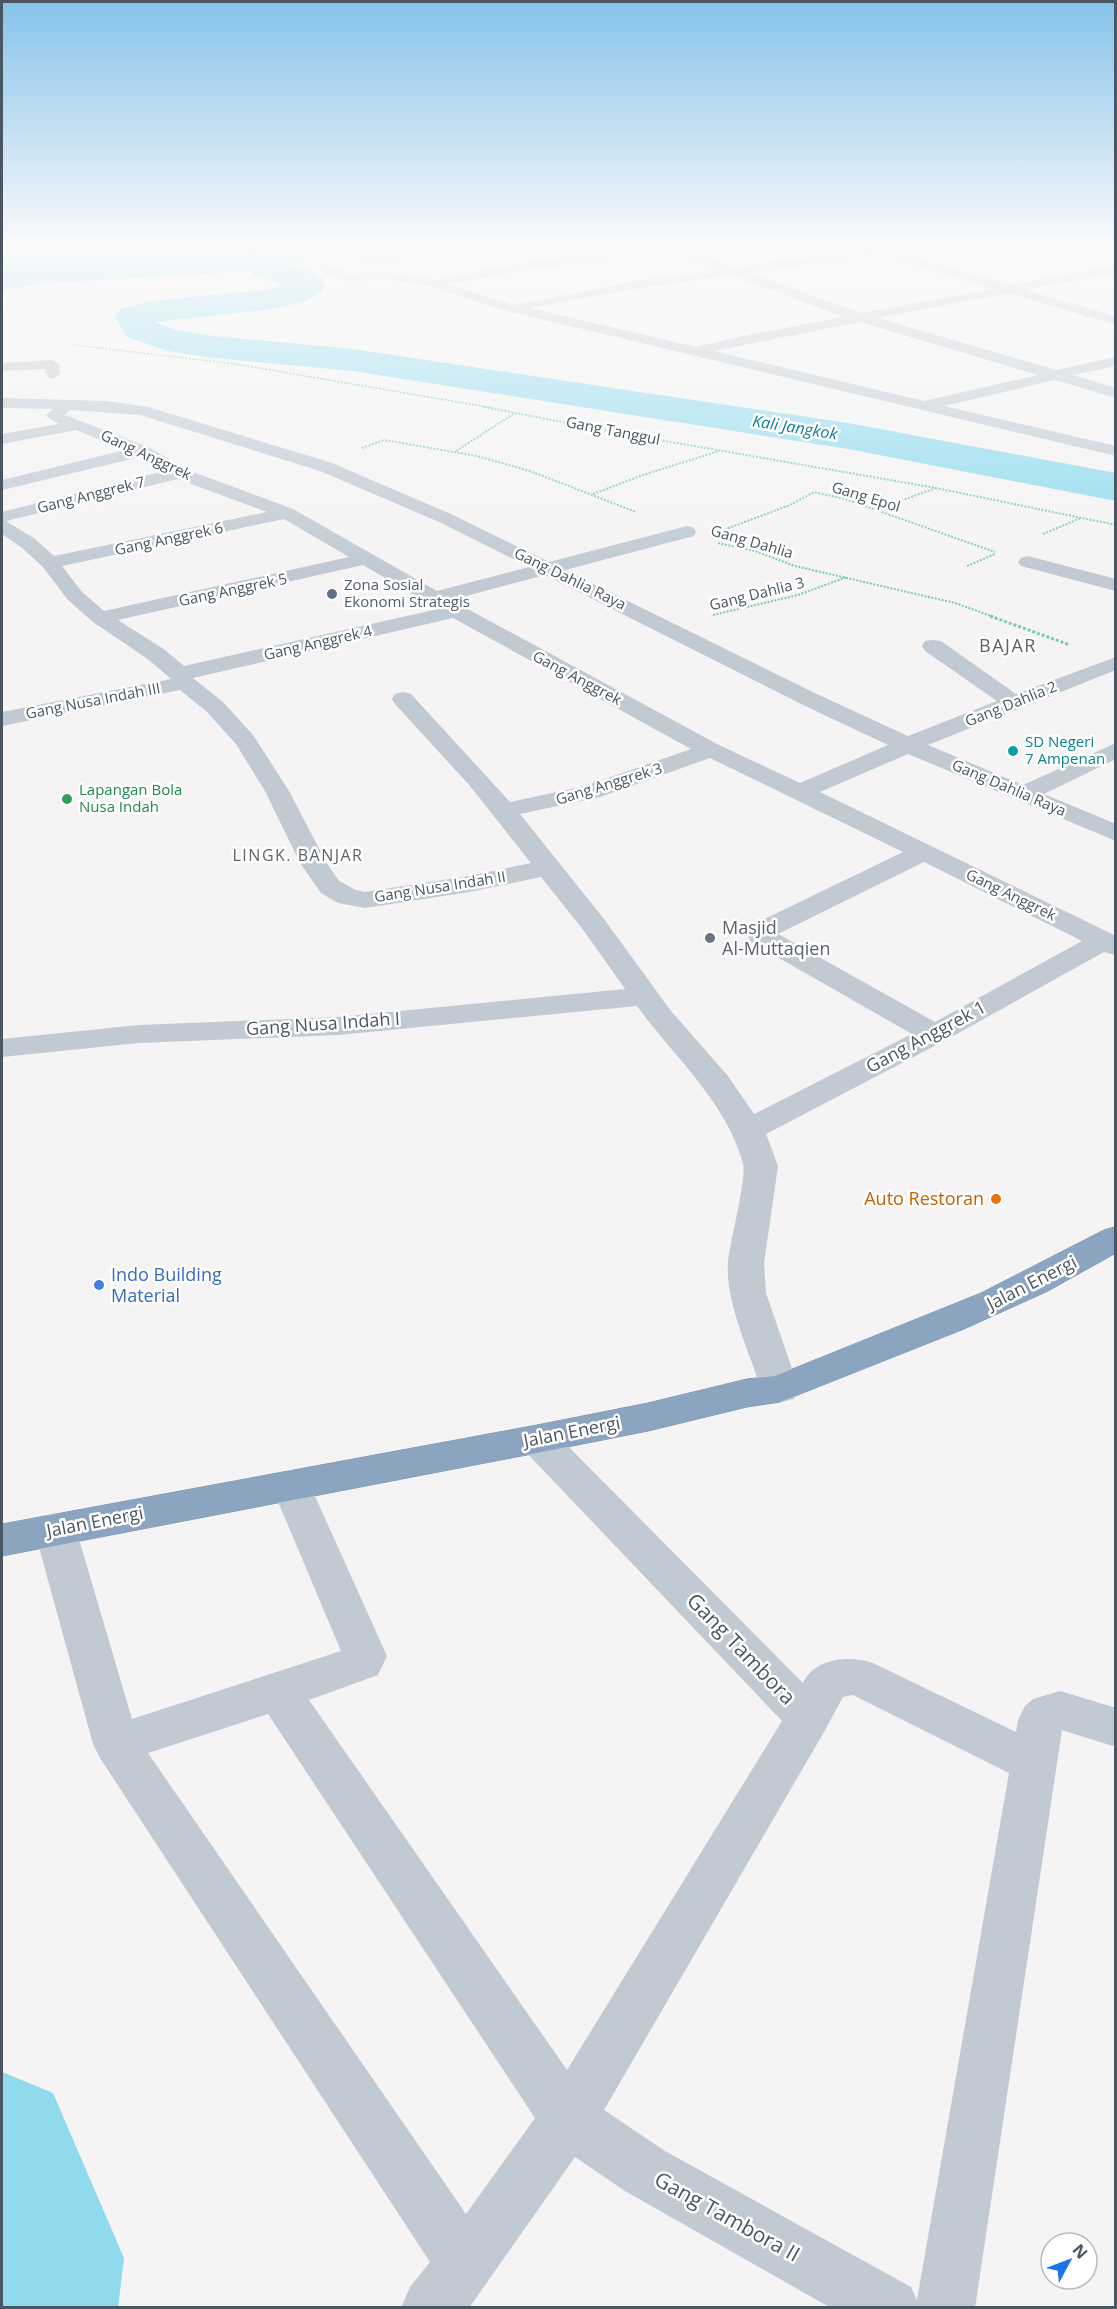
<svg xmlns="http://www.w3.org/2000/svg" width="1117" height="2309" font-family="'Open Sans',sans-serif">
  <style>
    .water { fill: #90daee }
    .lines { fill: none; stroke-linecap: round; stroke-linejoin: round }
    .river { fill: #90daee; fill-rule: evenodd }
    .highway-casing { stroke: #7690ad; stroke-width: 1 }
    .path-far2 { stroke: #7ad0a6; stroke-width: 1.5; stroke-dasharray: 2 1.5; stroke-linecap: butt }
    .path-far1 { stroke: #7ad0a6; stroke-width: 2; stroke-dasharray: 2 1.5; stroke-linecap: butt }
    .path { stroke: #7ad0a6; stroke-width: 3; stroke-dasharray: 3 2; stroke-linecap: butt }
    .street { fill: #c1cad2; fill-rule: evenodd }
    .highway { fill: #8ba5c1; fill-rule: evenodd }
    .service-dot { fill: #5c6f8a; stroke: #fff; stroke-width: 2 }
    .culture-dot { fill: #0f9aa8; stroke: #fff; stroke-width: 2 }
    .leisure-dot { fill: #2e9e5b; stroke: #fff; stroke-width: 2 }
    .worship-dot { fill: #6b7280; stroke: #fff; stroke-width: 2 }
    .food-dot { fill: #e8710a; stroke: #fff; stroke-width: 2 }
    .shop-dot { fill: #3f7fe0; stroke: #fff; stroke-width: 2 }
    .labels { text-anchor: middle; stroke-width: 5; stroke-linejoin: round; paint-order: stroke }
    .far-street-label { font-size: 15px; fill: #4a5661; stroke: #fff }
    .far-service-label { font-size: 15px; fill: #4e5e75; stroke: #fff; text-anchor: start }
    .far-culture-label { font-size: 15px; fill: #0d838f; stroke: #fff; text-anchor: start }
    .far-leisure-label { font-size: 15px; fill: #27864d; stroke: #fff; text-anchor: start }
    .far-water-label { font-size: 16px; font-style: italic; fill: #0c7c9b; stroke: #fff }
    .far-neighbourhood-label { font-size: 16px; letter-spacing: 1.5px; fill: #5f6368; stroke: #fff }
    .far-quarter-label { font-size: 18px; letter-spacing: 1.5px; fill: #5f6368; stroke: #fff }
    .worship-label { font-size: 18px; fill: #5b616d; stroke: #fff; text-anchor: start }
    .street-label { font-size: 18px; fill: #4a5661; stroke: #fff }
    .food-label { font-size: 18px; fill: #c56008; stroke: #fff; text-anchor: end }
    .shop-label { font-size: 18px; fill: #366cbe; stroke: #fff; text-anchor: start }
    .near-street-label { font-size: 21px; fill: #4a5661; stroke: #fff }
  </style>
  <rect width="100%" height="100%" fill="#f5f3f3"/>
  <path class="water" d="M 2,247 L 397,247 L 290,261 L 267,270 L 37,284 L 2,290 Z"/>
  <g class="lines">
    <path class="river" d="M 267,260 C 288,265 313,266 326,285 L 321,292 L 307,301 L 295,304 L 265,310 L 155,322 L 176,330 L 214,336 L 353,349 L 848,423 L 1116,473 L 1116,501 L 848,449 L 353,371 L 214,358 L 168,351 L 127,337 L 115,317 L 120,309 L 151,301 L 265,290 L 286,285 L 255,277 L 251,270 L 255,263 Z
      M 2,2072 L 53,2093 L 124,2258 L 118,2308 L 2,2308 Z"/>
    <g class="highway-casing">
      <path id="highway" d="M 1116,1227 L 1116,1253 L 1048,1291 L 964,1329 L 780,1402 L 747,1407 L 648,1431 L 537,1453 L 2,1556 L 2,1524 L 537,1425 L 648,1403 L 747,1379 L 775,1376 L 981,1293 L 1104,1230 Z"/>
    </g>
    <path class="path-far2" d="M 74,345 L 235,364 L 493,408"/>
    <path class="path-far1" d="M 484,407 L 625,434 L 936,488 L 1116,525
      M 362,448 L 384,440 L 477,456 L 530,471 L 636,512
      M 456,451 L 515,413
      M 593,494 L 640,476 L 719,451
      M 875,510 L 936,488
      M 718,532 L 790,505 L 814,492 L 845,499 L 995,552
      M 1043,534 L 1081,518
      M 718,543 L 755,551 L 795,566 L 955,603 L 994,617
      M 967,566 L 995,554
      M 713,615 L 798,595 L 847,577"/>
    <path class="path" d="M 990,616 L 1070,645"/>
    <path class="street" d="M 430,247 L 463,247 L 457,251 L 363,264 L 357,260 L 363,256 Z
      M 650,247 L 680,247 L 734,267 L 863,250 L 861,247 L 880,247 L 1010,285 L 1116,265 L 1116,273 L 1026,290 L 1116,316 L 1116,325 L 1009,293 L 878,318 L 1056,370 L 1116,357 L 1116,366 L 1073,375 L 1116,388 L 1116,398 L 1055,380 L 944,406 L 1116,446 L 1116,456 L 511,312 C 471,302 433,283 391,280 C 366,278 336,288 317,267 L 323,263 L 346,273 L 390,272 L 435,280 L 528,262 ZM 671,252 L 717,270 L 641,280 L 515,305 L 447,284 L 528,270 ZM 880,255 L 993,289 L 861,313 L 749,273 ZM 732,275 L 843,317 L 743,336 L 696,347 L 530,308 L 641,288 ZM 860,322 L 1038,375 L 924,401 L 714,351 Z
      M 52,360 L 59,364 L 60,374 L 52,379 L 47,377 L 45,369 L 2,371 L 2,363 Z
      M 2,398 L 107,401 L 148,407 L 332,463 L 451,514 L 549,562 L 687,526 L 694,528 L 696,532 L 694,536 L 565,570 L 819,695 L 908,736 L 997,701 L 925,651 L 922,646 L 925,641 L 933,640 L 941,641 L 1016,694 L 1116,657 L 1116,670 L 928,745 L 1023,785 L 1116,743 L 1116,759 L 1044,794 L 1116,824 L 1116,841 L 908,754 L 820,792 L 1116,936 L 1116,955 L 1104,952 L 946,1040 L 766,1134 L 778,1166 L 764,1263 L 766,1293 L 799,1389 L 794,1399 L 780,1402 L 766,1399 L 761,1389 C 749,1351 725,1301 728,1262 C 730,1241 747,1178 743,1163 C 725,1100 674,1057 637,1006 L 338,1035 L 139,1043 L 2,1057 L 2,1039 L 139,1025 L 338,1017 L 625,989 L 584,931 L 541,877 L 469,892 L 365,908 L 338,903 L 321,893 L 300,863 L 265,791 L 236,744 L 207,712 L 180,690 L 2,726 L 2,712 L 171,679 L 149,660 L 93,622 L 68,600 L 43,567 L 21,547 L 2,534 L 2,512 L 164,471 L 140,457 L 2,490 L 2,480 L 125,450 L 76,430 L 2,444 L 2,434 L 59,424 L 46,416 L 52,409 L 2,408 ZM 70,410 L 140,415 L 320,471 L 439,522 L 529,567 L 437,591 L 293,509 L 185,469 L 148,447 L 65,415 ZM 178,479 L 267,512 L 54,556 L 35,539 L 6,521 ZM 284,519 L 349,557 L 104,611 L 82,592 L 62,566 ZM 363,565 L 438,609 L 184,666 L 165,650 L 118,620 ZM 545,575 L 803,705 L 888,745 L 800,783 L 719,745 L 451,600 ZM 453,618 L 691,749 L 585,786 L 510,802 L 411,694 L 403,692 L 395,694 L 392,699 L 395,704 L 470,786 L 531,863 L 469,876 L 365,892 L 356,890 L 339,881 L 326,862 L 289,791 L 253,735 L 223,702 L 193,678 ZM 710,758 L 903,852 L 750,926 L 746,932 L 751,942 L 912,1034 L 754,1114 L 728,1076 L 671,1011 L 604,919 L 520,814 L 600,797 ZM 924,862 L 1082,941 L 935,1022 L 778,934 Z
      M 1028,556 L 1116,579 L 1116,591 L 1021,566 L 1018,562 L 1021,558 Z
      M 537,1425 L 551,1429 L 803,1683 C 815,1658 849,1655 873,1663 L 1016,1732 L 1018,1720 L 1025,1706 L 1033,1699 L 1060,1691 L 1116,1708 L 1116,1747 L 1062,1730 L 975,2308 L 831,2308 L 625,2191 L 575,2157 L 469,2308 L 401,2308 L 410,2287 L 430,2262 L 100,1758 L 93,1744 L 34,1529 L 40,1518 L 55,1513 L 70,1518 L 76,1529 L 132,1719 L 341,1651 L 271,1485 L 277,1474 L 291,1470 L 305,1474 L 387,1656 L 378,1675 L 309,1700 L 567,2070 L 782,1721 L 523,1449 L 517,1439 L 523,1429 ZM 853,1695 L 1009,1773 L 917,2300 L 911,2287 L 665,2151 L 604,2110 L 824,1732 L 843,1697 ZM 268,1714 L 535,2118 L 466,2214 L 148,1753 Z"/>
    <use href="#highway" class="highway"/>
  </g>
  <linearGradient id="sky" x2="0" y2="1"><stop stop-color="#85c3ea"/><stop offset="0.43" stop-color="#fafafa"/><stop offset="1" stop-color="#fafafa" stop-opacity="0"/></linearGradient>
  <rect width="1117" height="570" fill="url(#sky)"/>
  <circle class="service-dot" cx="332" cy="594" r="6"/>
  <circle class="culture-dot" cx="1013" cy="751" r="6"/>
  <circle class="leisure-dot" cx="67" cy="799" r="6"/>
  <circle class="worship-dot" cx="710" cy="938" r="6"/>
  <circle class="food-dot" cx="996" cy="1199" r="6"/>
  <circle class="shop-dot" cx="99" cy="1285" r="6"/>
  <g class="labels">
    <g class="far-street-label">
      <text transform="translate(613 431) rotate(11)" y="5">Gang Tanggul</text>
      <text transform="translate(146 455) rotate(25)" y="5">Gang Anggrek</text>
      <text transform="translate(91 495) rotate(-14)" y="5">Gang Anggrek 7</text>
      <text transform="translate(866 497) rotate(17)" y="5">Gang Epol</text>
      <text transform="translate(169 539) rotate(-12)" y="5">Gang Anggrek 6</text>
      <text transform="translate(752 542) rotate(16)" y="5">Gang Dahlia</text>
      <text transform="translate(570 579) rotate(26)" y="5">Gang Dahlia Raya</text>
      <text transform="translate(233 590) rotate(-12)" y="5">Gang Anggrek 5</text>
      <text transform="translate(757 594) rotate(-14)" y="5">Gang Dahlia 3</text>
      <text transform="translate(318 643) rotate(-13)" y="5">Gang Anggrek 4</text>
      <text transform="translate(577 678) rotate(28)" y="5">Gang Anggrek</text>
      <text transform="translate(93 701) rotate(-11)" y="5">Gang Nusa Indah III</text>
      <text transform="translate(1011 704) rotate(-22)" y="5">Gang Dahlia 2</text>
      <text transform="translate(609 784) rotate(-17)" y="5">Gang Anggrek 3</text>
      <text transform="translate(1009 788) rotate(23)" y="5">Gang Dahlia Raya</text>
      <text transform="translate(440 887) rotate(-9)" y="5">Gang Nusa Indah II</text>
      <text transform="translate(1011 895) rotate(26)" y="5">Gang Anggrek</text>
    </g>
    <g class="far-service-label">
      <text x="344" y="590">Zona Sosial<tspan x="344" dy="17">Ekonomi Strategis</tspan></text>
    </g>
    <g class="far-culture-label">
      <text x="1025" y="747">SD Negeri<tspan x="1025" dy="17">7 Ampenan</tspan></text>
    </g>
    <g class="far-leisure-label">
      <text x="79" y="795">Lapangan Bola<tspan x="79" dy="17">Nusa Indah</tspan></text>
    </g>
    <g class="far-water-label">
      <text transform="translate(795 427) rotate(9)" y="6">Kali Jangkok</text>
    </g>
    <g class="far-neighbourhood-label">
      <text x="298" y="861">LINGK. BANJAR</text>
    </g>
    <g class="far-quarter-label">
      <text x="1008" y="652">BAJAR</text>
    </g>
    <g class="worship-label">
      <text x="722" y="934">Masjid<tspan x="722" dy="21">Al-Muttaqien</tspan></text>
    </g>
    <g class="street-label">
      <text transform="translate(323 1024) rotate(-4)" y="6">Gang Nusa Indah I</text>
      <text transform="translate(926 1037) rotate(-28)" y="6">Gang Anggrek 1</text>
      <text transform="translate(1032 1283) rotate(-27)" y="6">Jalan Energi</text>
      <text transform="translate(572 1432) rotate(-11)" y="6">Jalan Energi</text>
      <text transform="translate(95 1522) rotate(-11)" y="6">Jalan Energi</text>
    </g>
    <g class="food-label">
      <text x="984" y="1205">Auto Restoran</text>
    </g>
    <g class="shop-label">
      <text x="111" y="1281">Indo Building<tspan x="111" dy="21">Material</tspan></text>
    </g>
    <g class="near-street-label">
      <text transform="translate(741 1649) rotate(46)" y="7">Gang Tambora</text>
      <text transform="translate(727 2217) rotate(29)" y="7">Gang Tambora II</text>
    </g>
  </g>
  <rect width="1117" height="2309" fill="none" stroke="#4a5661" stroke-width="6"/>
  <g transform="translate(1069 2261) rotate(49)"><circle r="28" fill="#ffffff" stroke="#b7bbc0" stroke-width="1.5"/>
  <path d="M0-4.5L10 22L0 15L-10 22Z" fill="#1a73e8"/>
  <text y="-9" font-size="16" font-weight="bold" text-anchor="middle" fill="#4a5661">N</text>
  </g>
</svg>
